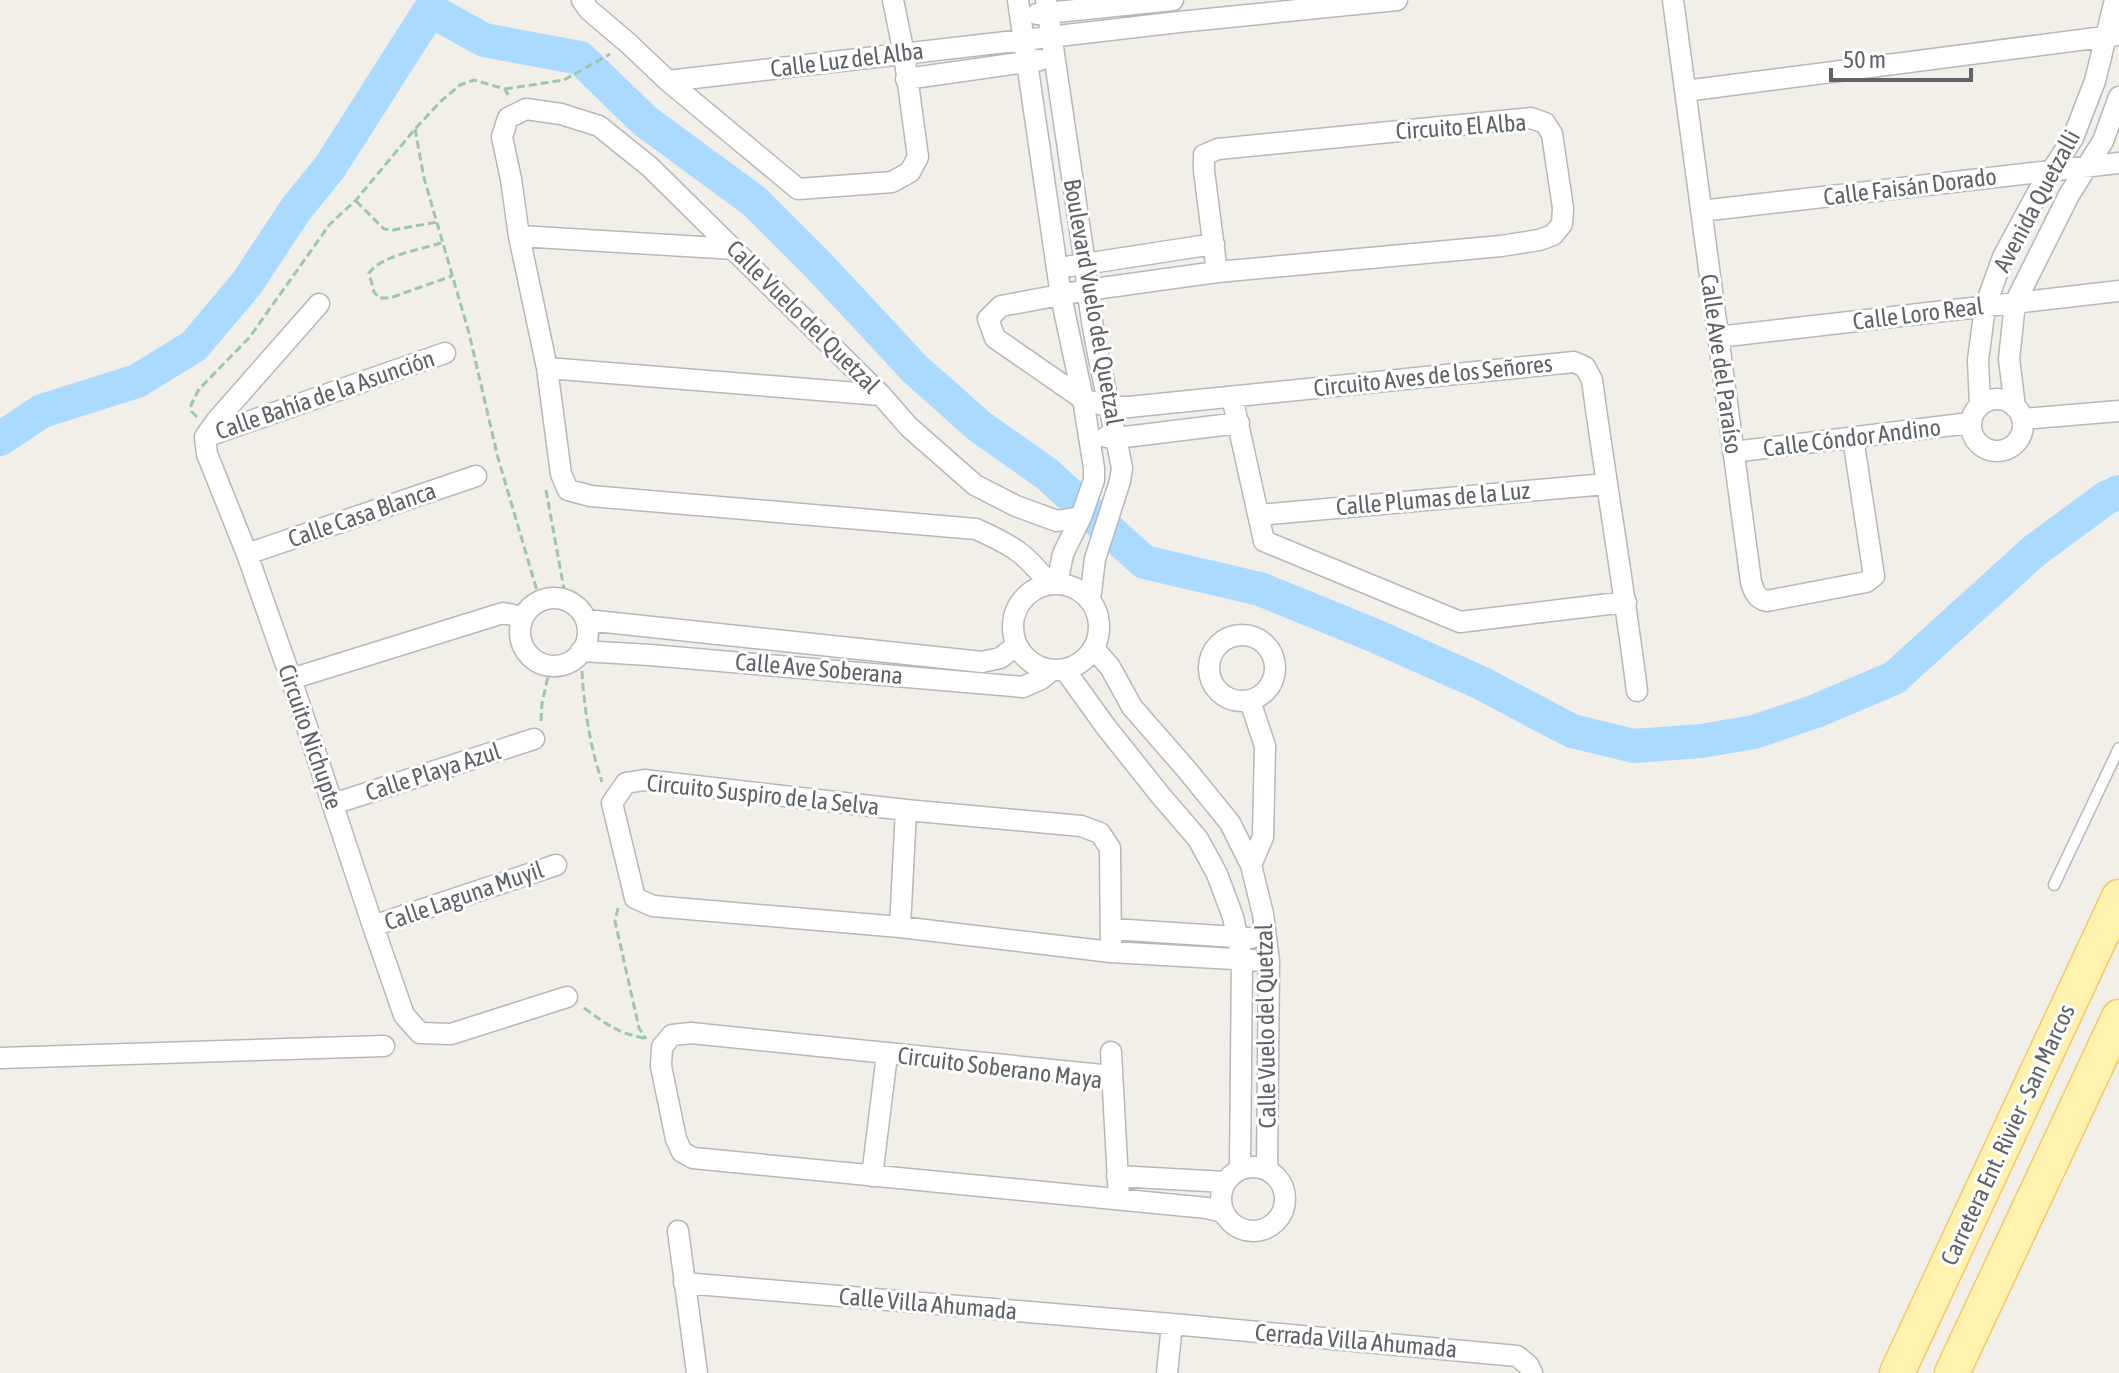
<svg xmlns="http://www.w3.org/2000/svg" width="2119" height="1373" font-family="'Asap Condensed',sans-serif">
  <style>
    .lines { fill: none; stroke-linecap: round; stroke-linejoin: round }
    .river { stroke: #aadaff; stroke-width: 34 }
    .lane-casing { stroke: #b5b8bc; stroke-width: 13 }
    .street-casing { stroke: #b5b8bc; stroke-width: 23 }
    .primary-casing { stroke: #f2c960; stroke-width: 37 }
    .path { stroke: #9cc7a9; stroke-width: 3; stroke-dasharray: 8 4; stroke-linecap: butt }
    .lane { stroke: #fff; stroke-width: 10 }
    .street { stroke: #fff; stroke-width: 20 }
    .primary { stroke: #fff2af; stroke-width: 34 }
    .labels { text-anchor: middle; stroke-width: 6; stroke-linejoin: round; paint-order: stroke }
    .street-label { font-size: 24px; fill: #5f6368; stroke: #fff }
  </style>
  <rect width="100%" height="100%" fill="#f1efe8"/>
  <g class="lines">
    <path class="river" d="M 0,439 L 42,411 L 137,381 L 194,346 L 247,283 L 296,209 L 330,167 L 430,10 L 484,40 L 580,58 L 645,121 L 754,201 L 820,267 L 915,369 L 979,426 L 1047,474 L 1144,562 L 1260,589 L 1373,635 L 1481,683 L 1572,731 L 1634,746 L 1701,741 L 1754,732 L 1816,711 L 1894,678 L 2034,551 L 2106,498 L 2119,492"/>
    <g class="lane-casing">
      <path id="lane" d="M 2054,885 L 2119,748"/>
    </g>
    <g class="street-casing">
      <path id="street" d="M 582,0 L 589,10 L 628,43 L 668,81 L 798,189 L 892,182 L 910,172 L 918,157 L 904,54 L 893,0
        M 1018,0 L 1061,296 L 1083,399 L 1094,468 L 1094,480 L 1081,517 L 1063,554 L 1057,584
        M 1046,0 L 1085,264 C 1090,333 1109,400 1122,468 L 1120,481 L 1095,559 L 1090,600
        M 1673,0 L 1751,582 C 1754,592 1757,599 1767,601 L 1866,582 L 1874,576 L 1853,438
        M 1037,14 L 1173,0
        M 906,79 L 1040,60
        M 668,81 L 1179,22 L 1397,0
        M 1685,91 L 2119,35
        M 1701,211 L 2119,163
        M 519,236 L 735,249
        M 1071,266 L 1214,244
        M 1217,272 L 1204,171 L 1204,155 L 1218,149 L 1531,118 L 1545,123 L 1552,134 L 1563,208 L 1562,224 L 1553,235 L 1539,240 L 1501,246 L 1217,272 L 1087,290 L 1001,306 L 988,319 L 995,338 L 1083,399 L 1109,407 L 1129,407 L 1574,362 L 1585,367 L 1592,380 C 1606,484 1624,587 1637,691
        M 1718,337 L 2119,291
        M 547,368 L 881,395
        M 1232,397 L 1264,541 L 1460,622 L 1626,602
        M1971 425a26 26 0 1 1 52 0a26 26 0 1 1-52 0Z
        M 1980,405 L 1978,360 L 1985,307 L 2003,257 L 2038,192 L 2073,138 L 2095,81 L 2115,0
        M 2015,407 L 2009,359 L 2015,303 L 2069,195 L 2103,141 L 2119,97
        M 2022,419 L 2119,411
        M 205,437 L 207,454 L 247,554 L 291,679 L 373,926 L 404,1015 L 420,1033 L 451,1034 L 567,997
        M 205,437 L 445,353
        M 205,437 L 217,420 L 319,304
        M 1106,437 L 1117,438 L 1239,423
        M 1733,452 L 1970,423
        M 1259,515 L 1606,484
        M 247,554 L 476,476
        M1013 627a43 43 0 1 1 86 0a43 43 0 1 1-86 0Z
        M 1049,584 C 1025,552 1011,545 976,529 L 591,496 L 568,490 L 561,474 L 547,368 L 519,236 L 511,179 L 502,137 L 508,118 L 526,109 L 561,114 L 599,126 L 650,167 L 881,395 L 909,427 L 975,485 L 1016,506 L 1057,521 L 1081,517
        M520 632a34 34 0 1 1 68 0a34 34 0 1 1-68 0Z
        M 586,620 L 982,662 L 1000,658 L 1016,646
        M1209 668a33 33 0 1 1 66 0a33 33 0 1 1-66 0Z
        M 1094,649 L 1110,667 L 1132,707 L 1187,770 L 1230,823 L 1251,865 L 1263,914 L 1269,961 L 1267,1170
        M 581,651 L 650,655 L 1023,687 L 1041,679 L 1051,671
        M 1065,670 L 1106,727 L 1161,796 L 1198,839 L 1217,874 L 1233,917 L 1242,959 L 1240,1169
        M 291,679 L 503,613 L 523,617
        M 1250,701 L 1265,746 L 1263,837 L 1251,865
        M 333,804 L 534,739
        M 373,926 L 556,865
        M 900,927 L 906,810
        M 1112,929 L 1251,938
        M 1111,952 L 1110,848 L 1100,833 L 1081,826 L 906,810 L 644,780 L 626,783 L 612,803 L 635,898 L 653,906 L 900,927 L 1111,952 L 1269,961
        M 1111,1052 L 1119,1199
        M 0,1058 L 384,1046
        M 1112,1076 L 691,1033 L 672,1035 L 662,1047 L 661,1066 L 676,1139 L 682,1152 L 693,1158 L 1207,1208 L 1222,1212
        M1221 1199a32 32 0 1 1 64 0a32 32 0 1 1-64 0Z
        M 872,1176 L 887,1055
        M 1117,1176 L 1225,1182
        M 678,1231 L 697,1373
        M 684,1283 L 1172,1324 L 1517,1356 L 1528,1365 L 1532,1373
        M 1167,1373 L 1172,1324"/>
    </g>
    <g class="primary-casing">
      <path id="primary" d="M 1897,1373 L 2119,897
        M 1952,1373 L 2119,1017"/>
    </g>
    <path class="path" d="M 505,89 L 564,80 L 610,54
      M 415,129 L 424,178 L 469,333 L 498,458 L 540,601
      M 356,201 L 384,229 L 393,230 L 437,222
      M 441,243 C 420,250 382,255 369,273 L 374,292 L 379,298 L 390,298 L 452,276
      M 197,417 L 192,412 L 191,405 L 199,389 L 249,338 L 330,224 L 356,200 L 415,129 L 440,102 L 460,85 L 474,80 L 505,89 L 508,95
      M 546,490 L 566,600
      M 582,671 C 584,708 590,746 602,782
      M 541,721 L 542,703 L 549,672 L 561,665
      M 618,908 L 615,921 L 639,1028 L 646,1039
      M 584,1008 C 605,1023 617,1033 644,1038"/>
    <use href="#lane" class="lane"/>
    <use href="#street" class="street"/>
    <use href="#primary" class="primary"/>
  </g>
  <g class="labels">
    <g class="street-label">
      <text transform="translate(847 60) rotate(-7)" y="8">Calle Luz del Alba</text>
      <text transform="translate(1461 127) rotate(-4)" y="8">Circuito El Alba</text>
      <text transform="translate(1910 187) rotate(-7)" y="8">Calle Faisán Dorado</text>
      <text transform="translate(2037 201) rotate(-62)" y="8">Avenida Quetzalli</text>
      <text transform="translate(1093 302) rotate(80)" y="8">Boulevard Vuelo del Quetzal</text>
      <text transform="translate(1918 314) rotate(-7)" y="8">Calle Loro Real</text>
      <text transform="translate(803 317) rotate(45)" y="8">Calle Vuelo del Quetzal</text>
      <text transform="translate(1721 364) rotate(82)" y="8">Calle Ave del Paraíso</text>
      <text transform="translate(1433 376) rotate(-6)" y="8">Circuito Aves de los Señores</text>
      <text transform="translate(325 395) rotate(-19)" y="8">Calle Bahía de la Asunción</text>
      <text transform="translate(1852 438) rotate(-7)" y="8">Calle Cóndor Andino</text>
      <text transform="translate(1433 499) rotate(-5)" y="8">Calle Plumas de la Luz</text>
      <text transform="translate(362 515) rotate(-19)" y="8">Calle Casa Blanca</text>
      <text transform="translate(819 669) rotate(5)" y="8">Calle Ave Soberana</text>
      <text transform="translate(310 737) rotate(71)" y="8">Circuito Nichupte</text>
      <text transform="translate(433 772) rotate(-18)" y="8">Calle Playa Azul</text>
      <text transform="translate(763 795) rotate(6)" y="8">Circuito Suspiro de la Selva</text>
      <text transform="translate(464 896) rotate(-19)" y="8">Calle Laguna Muyil</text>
      <text transform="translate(1266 1026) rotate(-91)" y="8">Calle Vuelo del Quetzal</text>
      <text transform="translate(1000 1068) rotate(7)" y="8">Circuito Soberano Maya</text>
      <text transform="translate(2008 1135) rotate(-65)" y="8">Carretera Ent. Rivier - San Marcos</text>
      <text transform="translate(928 1304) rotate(5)" y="8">Calle Villa Ahumada</text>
      <text transform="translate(1356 1341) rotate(5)" y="8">Cerrada Villa Ahumada</text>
    </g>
  </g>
  <path d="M1831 68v12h140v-12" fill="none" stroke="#5f6368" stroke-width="4"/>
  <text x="1843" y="68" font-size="24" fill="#5f6368" stroke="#ffffff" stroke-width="6" paint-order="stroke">50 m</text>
</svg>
